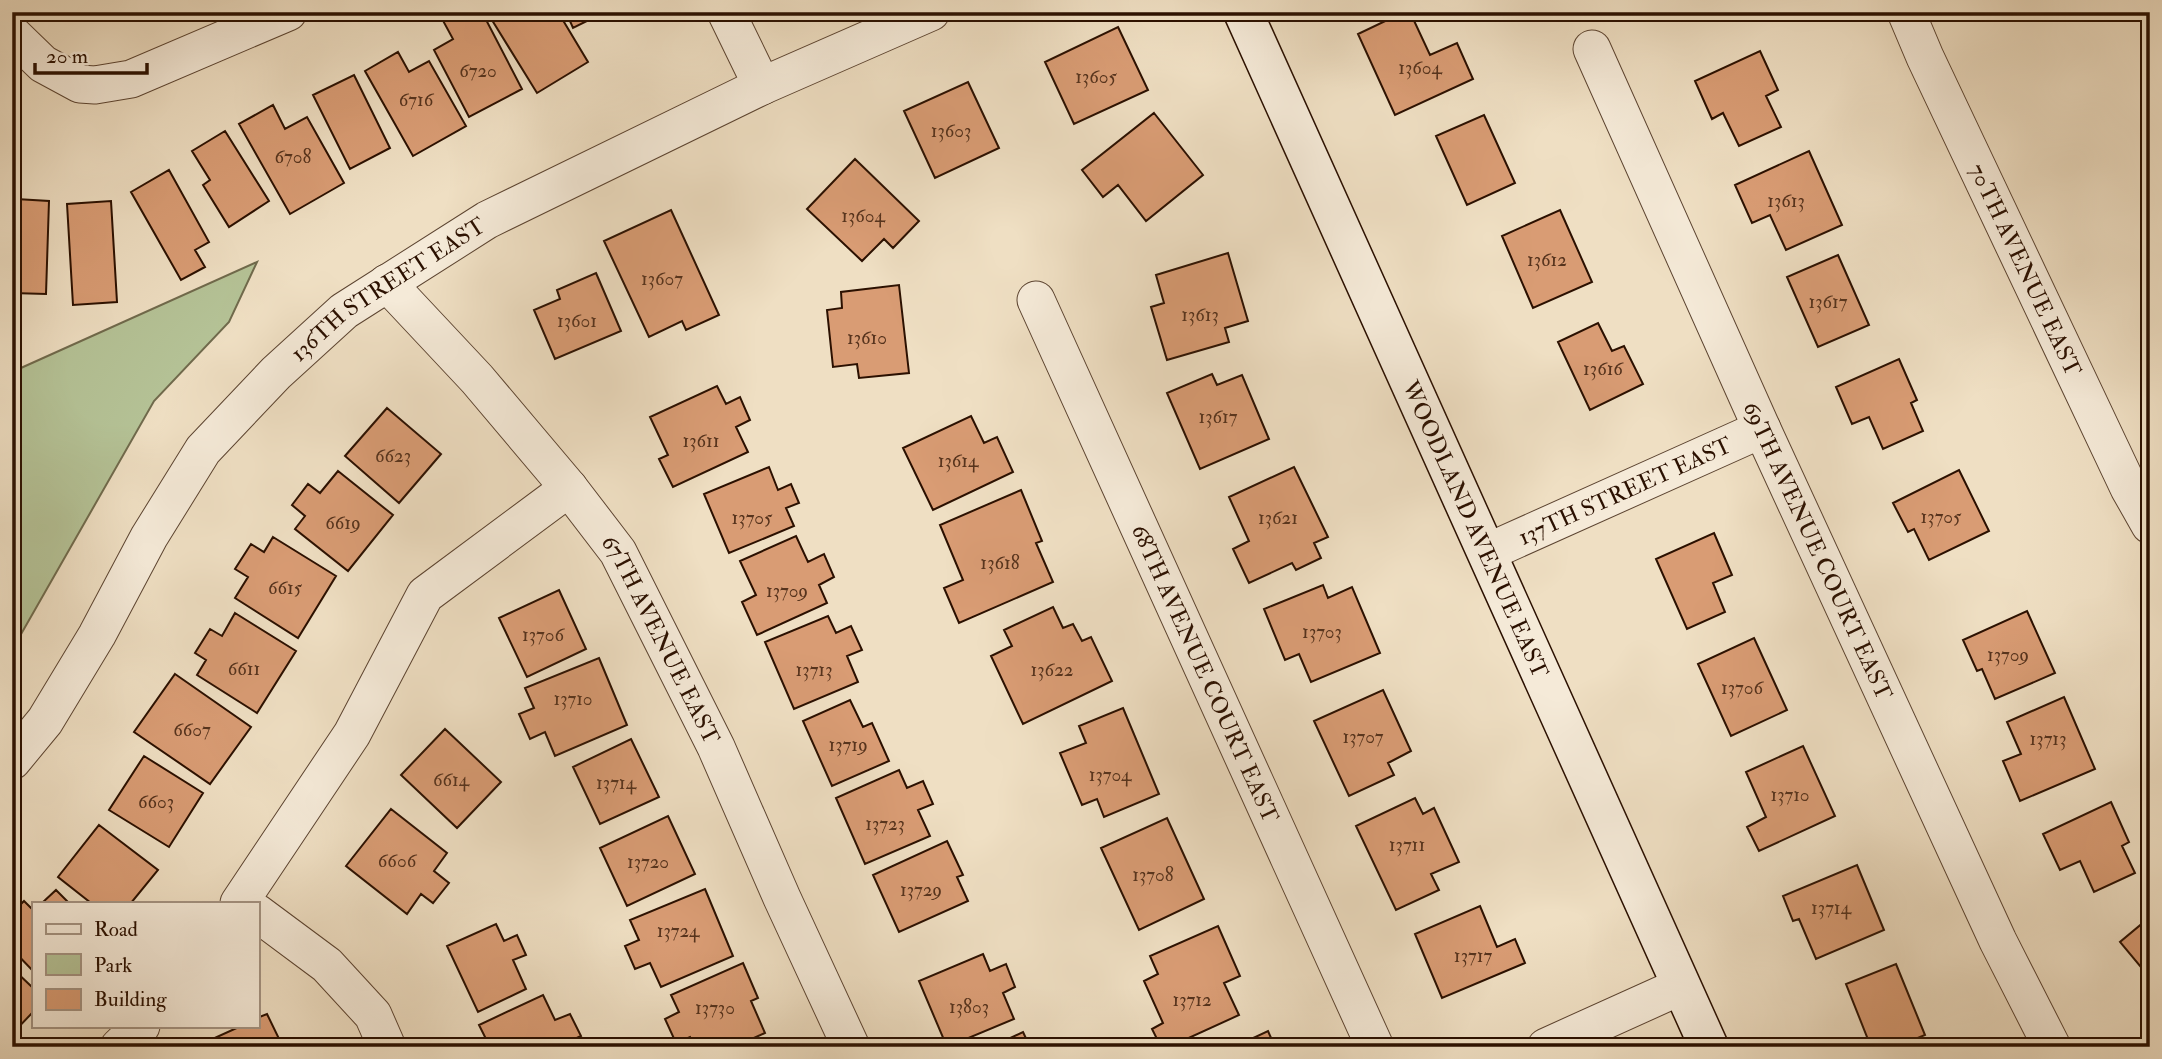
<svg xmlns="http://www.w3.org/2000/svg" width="2162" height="1059" font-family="'IM FELL Double Pica',serif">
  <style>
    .green { fill: #b5c397; stroke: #706a4c; stroke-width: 2 }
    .building { fill: #d99c74; stroke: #2b1000; stroke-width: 2 }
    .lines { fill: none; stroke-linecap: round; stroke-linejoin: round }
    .street-casing { stroke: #5c4431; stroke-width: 39 }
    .secondary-casing { stroke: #2b1000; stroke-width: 41 }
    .street { stroke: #f5ead8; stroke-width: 37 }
    .secondary { stroke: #f5ead8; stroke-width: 38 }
    .labels { text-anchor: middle; stroke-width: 5; stroke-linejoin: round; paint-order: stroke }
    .number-label { font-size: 19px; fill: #56331d }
    .street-label { font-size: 23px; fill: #2b1000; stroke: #f5ead8 }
  </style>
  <rect width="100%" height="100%" fill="#efdfc3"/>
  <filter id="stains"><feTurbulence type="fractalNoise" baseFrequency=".00286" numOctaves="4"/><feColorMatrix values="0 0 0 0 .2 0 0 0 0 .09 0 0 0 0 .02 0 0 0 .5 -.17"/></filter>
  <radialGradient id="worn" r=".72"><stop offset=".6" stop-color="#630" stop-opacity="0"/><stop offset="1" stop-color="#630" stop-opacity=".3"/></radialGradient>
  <path class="green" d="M 257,262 L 229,322 L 154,401 L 12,650 L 12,372 Z"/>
  <path class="building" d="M 450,12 L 482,12 L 522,89 L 469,117 L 434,50 L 453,39 L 441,17 Z
    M 487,12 L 558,12 L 588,62 L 537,93 Z
    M 566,12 L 605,12 L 573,28 Z
    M 1404,12 L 1410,12 L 1430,55 L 1457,43 L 1473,79 L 1395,115 L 1358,34 Z
    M 1118,27 L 1148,90 L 1074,124 L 1045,62 Z
    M 1760,51 L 1778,90 L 1766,96 L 1781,127 L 1739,146 L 1723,113 L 1712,119 L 1695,81 Z
    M 398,52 L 409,72 L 429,61 L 466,126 L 413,156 L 365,71 Z
    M 354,75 L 390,148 L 350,169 L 313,95 Z
    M 968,82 L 999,148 L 935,178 L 904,111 Z
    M 273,105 L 285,129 L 307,117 L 344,183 L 290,214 L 239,124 Z
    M 1154,113 L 1203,175 L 1146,221 L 1118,185 L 1103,197 L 1082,170 Z
    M 1484,115 L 1515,183 L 1467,205 L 1436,136 Z
    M 225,131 L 269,201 L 229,227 L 203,185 L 210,180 L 192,151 Z
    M 1809,151 L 1842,225 L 1786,250 L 1770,215 L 1752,223 L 1735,185 Z
    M 855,159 L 919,221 L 893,248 L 884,239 L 862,261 L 807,209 Z
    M 169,170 L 209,242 L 195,250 L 205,267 L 181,280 L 131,192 Z
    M 16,199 L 49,201 L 46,294 L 12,293 L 12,214 L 15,215 Z
    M 111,201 L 117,302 L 73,305 L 67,204 Z
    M 671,210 L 719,315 L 686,330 L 682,321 L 649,337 L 604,241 Z
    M 1560,210 L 1592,282 L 1533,308 L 1502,236 Z
    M 1228,253 L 1248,321 L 1225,328 L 1229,342 L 1167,360 L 1151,307 L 1164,303 L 1156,275 Z
    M 1838,255 L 1869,325 L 1818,347 L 1787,277 Z
    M 596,273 L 621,331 L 555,359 L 534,310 L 560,299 L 557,290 Z
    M 899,285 L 909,373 L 859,378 L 857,364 L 833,367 L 827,310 L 842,308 L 841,292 Z
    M 1598,323 L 1612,351 L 1624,346 L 1643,384 L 1590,410 L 1558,342 Z
    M 1899,359 L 1917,400 L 1911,403 L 1923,431 L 1883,449 L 1869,417 L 1852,424 L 1836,387 Z
    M 1212,374 L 1217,385 L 1242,375 L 1269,439 L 1200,469 L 1167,393 Z
    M 717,386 L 726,404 L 740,397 L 750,420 L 736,427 L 748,452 L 673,487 L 659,459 L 668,455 L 650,417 Z
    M 387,408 L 441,454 L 399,503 L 345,456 Z
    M 971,416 L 984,443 L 997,437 L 1013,472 L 933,510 L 903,448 Z
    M 769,467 L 778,490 L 791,484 L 799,503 L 786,508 L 794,526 L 729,553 L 704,494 Z
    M 1294,467 L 1328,537 L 1314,543 L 1321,558 L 1296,570 L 1292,563 L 1249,583 L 1233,549 L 1249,541 L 1229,497 Z
    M 1959,470 L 1989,531 L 1929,560 L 1914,529 L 1908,532 L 1893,503 Z
    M 338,471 L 393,515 L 348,571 L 295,529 L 305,516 L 292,505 L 308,484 L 320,493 Z
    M 1021,490 L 1042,541 L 1036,543 L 1053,582 L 959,623 L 944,588 L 963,580 L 940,525 Z
    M 1714,533 L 1732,575 L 1713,583 L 1725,612 L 1687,629 L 1656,559 Z
    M 796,536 L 808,562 L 824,554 L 834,577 L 819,585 L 827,603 L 757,635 L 742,602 L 756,595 L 740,561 Z
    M 273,537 L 336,576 L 298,638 L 235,598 L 248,577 L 235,569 L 251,544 L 264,552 Z
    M 1323,585 L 1328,598 L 1352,587 L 1380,653 L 1311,682 L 1299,654 L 1285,660 L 1264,609 Z
    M 559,590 L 586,649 L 527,677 L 499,618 Z
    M 1053,607 L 1063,628 L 1073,624 L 1082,641 L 1091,637 L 1112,681 L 1023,724 L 991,656 L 1012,646 L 1004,630 Z
    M 2027,611 L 2055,673 L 1995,699 L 1982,669 L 1977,671 L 1963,640 Z
    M 235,613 L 296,651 L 257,713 L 197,675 L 206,660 L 195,653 L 210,629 L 222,636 Z
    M 828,616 L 836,633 L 851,626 L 862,650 L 847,656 L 858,682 L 794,709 L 765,642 Z
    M 1754,638 L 1787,710 L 1731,736 L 1698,664 Z
    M 599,658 L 627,725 L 555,756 L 545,732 L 530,739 L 519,714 L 534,708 L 525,688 Z
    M 175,674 L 251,727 L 210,784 L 134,732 Z
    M 1383,690 L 1411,751 L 1388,763 L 1394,775 L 1349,796 L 1314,721 Z
    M 2064,697 L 2095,769 L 2020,801 L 2003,761 L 2021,754 L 2007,722 Z
    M 850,700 L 863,727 L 872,723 L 889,761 L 832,786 L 803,721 Z
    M 1123,708 L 1159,794 L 1104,817 L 1097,799 L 1082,805 L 1060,753 L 1086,743 L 1079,726 Z
    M 445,729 L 501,782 L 457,828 L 401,775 Z
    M 631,739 L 659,797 L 600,824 L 573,767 Z
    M 1803,746 L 1835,816 L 1759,851 L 1747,827 L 1766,817 L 1746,772 Z
    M 144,756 L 203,793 L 169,847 L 109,810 Z
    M 899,770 L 907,788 L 923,781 L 933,804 L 918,810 L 930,836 L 865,864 L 836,798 Z
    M 1415,798 L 1423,814 L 1434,808 L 1459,862 L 1431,874 L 1439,890 L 1396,910 L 1356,826 Z
    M 2111,802 L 2129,842 L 2122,846 L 2135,873 L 2094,892 L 2080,861 L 2060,870 L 2043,834 Z
    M 391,809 L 447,853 L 434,871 L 449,883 L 433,903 L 421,894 L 407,914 L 346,866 Z
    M 668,816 L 695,874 L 627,906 L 600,848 Z
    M 1167,818 L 1204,899 L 1139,930 L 1101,848 Z
    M 99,825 L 158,870 L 131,903 L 91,903 L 58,877 Z
    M 947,841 L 963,875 L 957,877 L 968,901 L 899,932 L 873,875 Z
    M 1857,865 L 1884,930 L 1816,959 L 1799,919 L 1793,921 L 1783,896 Z
    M 705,889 L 733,956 L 661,987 L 650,963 L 635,969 L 625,946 L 639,940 L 630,920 Z
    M 56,890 L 69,903 L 42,903 Z
    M 24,901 L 33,910 L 33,971 L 12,949 L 12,935 L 18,930 L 12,924 L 12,913 Z
    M 1480,906 L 1497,947 L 1515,939 L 1525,963 L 1442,998 L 1415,934 Z
    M 2150,917 L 2150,978 L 2120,942 Z
    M 496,924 L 504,941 L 517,935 L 526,955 L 513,960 L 526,989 L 478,1012 L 447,946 Z
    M 1218,926 L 1240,976 L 1224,983 L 1239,1015 L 1169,1047 L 1161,1047 L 1152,1029 L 1163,1023 L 1144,981 L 1158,974 L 1150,956 Z
    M 983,954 L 990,971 L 1006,964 L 1015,987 L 1003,993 L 1014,1019 L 947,1047 L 919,981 Z
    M 743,963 L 758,998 L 751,1001 L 765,1033 L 734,1047 L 694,1047 L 690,1037 L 676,1043 L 665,1019 L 679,1012 L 671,995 Z
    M 1896,964 L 1925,1035 L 1896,1047 L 1871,1047 L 1846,984 Z
    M 12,968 L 33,988 L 33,1012 L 12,1034 Z
    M 543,995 L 555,1020 L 570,1014 L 581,1036 L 568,1042 L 570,1047 L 490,1047 L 479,1025 Z
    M 267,1014 L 283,1047 L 211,1047 L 208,1041 L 241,1026 L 257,1026 L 257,1018 Z
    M 1268,1031 L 1275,1047 L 1234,1047 Z
    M 1023,1032 L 1030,1047 L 991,1047 Z"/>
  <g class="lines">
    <g class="street-casing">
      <g id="street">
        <path d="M 726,12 L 762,86"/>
        <path id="s1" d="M 1906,12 L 1925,57 L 2129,488 L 2150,525"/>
        <path d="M 12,34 L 43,64 L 80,84 L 95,85 L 131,79 L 288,12"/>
        <path id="s2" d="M 1592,49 L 1762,429 L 1998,941 L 2052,1047"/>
        <path id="s3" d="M 387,283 L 477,379 L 569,488 L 618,552 L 716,747 L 782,898 L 851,1047"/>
        <path id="s4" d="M 1036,300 L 1375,1047"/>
        <path id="s5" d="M 1488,552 L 1762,429"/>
        <path id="s6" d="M 12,761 L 45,721 L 97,635 L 149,537 L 203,450 L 276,373 L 344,311 L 487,220 L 762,86 L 931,12"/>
        <path d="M 239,903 L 352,734 L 425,595 L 569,488"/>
        <path d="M 257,913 L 327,965 L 373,1015 L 387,1047"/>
        <path d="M 119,1047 L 141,1026"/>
        <path d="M 1546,1047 L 1681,986"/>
      </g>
    </g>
    <g class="secondary-casing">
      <g id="secondary">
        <path id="s7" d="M 1243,12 L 1709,1047"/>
      </g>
    </g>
    <use href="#street" class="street"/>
    <use href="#secondary" class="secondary"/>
  </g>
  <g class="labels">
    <g class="number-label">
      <text x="1420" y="74">13604</text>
      <text x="478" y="77">6720</text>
      <text x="1096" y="83">13605</text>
      <text x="416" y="106">6716</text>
      <text x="951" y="137">13603</text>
      <text x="293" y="163">6708</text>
      <text x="1786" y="207">13613</text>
      <text x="863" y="222">13604</text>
      <text x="1547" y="266">13612</text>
      <text x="662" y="285">13607</text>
      <text x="1828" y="308">13617</text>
      <text x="1200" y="321">13613</text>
      <text x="577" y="327">13601</text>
      <text x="867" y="344">13610</text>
      <text x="1603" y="375">13616</text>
      <text x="1218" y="423">13617</text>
      <text x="701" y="447">13611</text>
      <text x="393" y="462">6623</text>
      <text x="958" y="467">13614</text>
      <text x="1941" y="523">13705</text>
      <text x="752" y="524">13705</text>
      <text x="1278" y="524">13621</text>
      <text x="343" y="529">6619</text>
      <text x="1000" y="569">13618</text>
      <text x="285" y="594">6615</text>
      <text x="787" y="597">13709</text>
      <text x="1322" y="638">13703</text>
      <text x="543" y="641">13706</text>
      <text x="2008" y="661">13709</text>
      <text x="244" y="675">6611</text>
      <text x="814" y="676">13713</text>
      <text x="1052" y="676">13622</text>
      <text x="1742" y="694">13706</text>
      <text x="573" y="705">13710</text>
      <text x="192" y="736">6607</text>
      <text x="1363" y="743">13707</text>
      <text x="2048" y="745">13713</text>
      <text x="848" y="751">13719</text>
      <text x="1110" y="781">13704</text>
      <text x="451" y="786">6614</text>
      <text x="616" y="789">13714</text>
      <text x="1790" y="801">13710</text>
      <text x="156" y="808">6603</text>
      <text x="885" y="830">13723</text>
      <text x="1407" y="851">13711</text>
      <text x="397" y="867">6606</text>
      <text x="648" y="868">13720</text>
      <text x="1153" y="881">13708</text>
      <text x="921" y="896">13729</text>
      <text x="1831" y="914">13714</text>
      <text x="678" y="937">13724</text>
      <text x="1473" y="962">13717</text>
      <text x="1192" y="1006">13712</text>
      <text x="969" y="1013">13803</text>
      <text x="715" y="1014">13730</text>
    </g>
    <g class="street-label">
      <text dy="8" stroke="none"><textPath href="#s1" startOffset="284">70TH AVENUE EAST</textPath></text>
      <text dy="8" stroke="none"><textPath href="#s6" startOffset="612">136TH STREET EAST</textPath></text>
      <text dy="8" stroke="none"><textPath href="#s5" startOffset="150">137TH STREET EAST</textPath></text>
      <text dy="8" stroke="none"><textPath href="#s7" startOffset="567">WOODLAND AVENUE EAST</textPath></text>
      <text dy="8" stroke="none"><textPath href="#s2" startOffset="550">69TH AVENUE COURT EAST</textPath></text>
      <text dy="8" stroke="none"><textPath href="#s3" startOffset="452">67TH AVENUE EAST</textPath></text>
      <text dy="8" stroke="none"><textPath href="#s4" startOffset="410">68TH AVENUE COURT EAST</textPath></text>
    </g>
  </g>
  <rect width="2162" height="1059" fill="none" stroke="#efdfc3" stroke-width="42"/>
  <rect x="14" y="14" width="2134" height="1031" fill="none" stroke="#2b1000" stroke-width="3.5"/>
  <rect x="21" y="21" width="2120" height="1017" fill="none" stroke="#2b1000" stroke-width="2"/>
  <rect x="32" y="902" width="228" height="126" fill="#f5ead8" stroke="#a49382" stroke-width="2"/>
  <rect x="46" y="924" width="35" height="10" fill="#f5ead8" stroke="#a49382" stroke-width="2"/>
  <text x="94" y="936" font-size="21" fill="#2b1000">Road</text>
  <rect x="46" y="954" width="35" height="21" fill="#b5c397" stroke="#a49382" stroke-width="2"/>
  <text x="94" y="972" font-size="21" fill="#2b1000">Park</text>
  <rect x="46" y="989" width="35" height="21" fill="#d99c74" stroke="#a49382" stroke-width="2"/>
  <text x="94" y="1006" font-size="21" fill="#2b1000">Building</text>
  <path d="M35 63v10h112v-10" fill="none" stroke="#2b1000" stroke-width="3.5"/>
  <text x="46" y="63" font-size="21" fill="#2b1000" stroke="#f5ead8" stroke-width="5" paint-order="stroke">20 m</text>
  <rect width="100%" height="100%" filter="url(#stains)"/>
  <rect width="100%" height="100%" fill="url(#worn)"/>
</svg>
